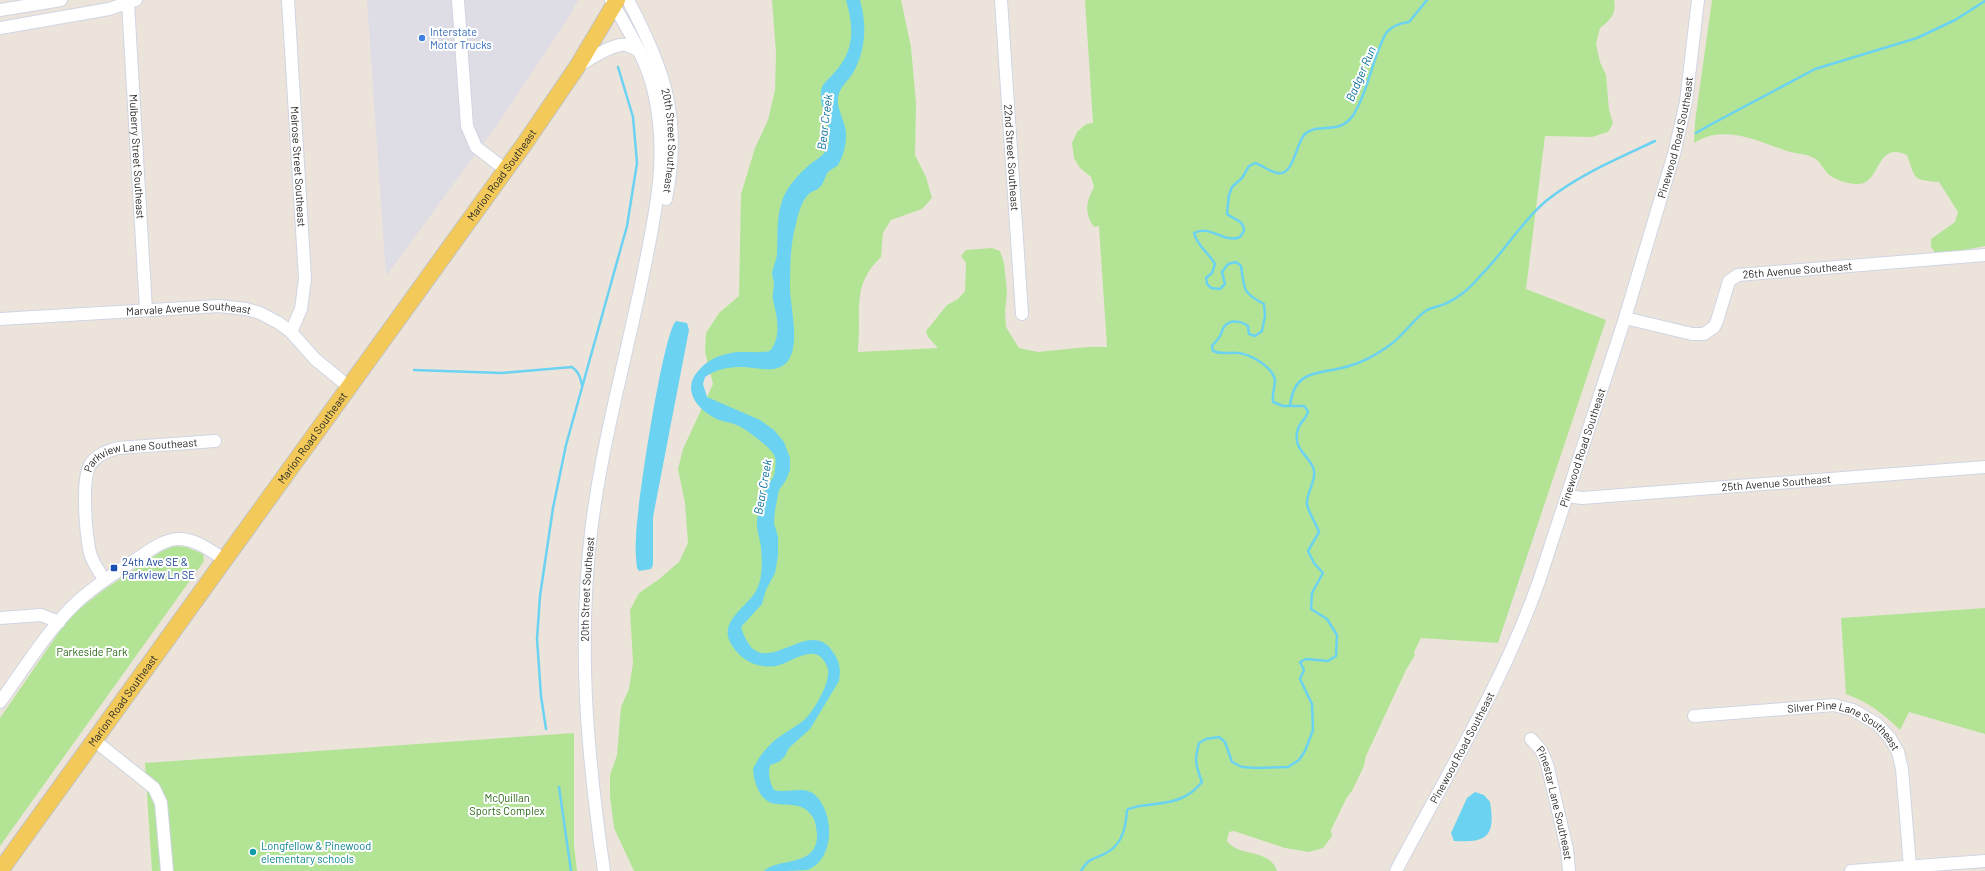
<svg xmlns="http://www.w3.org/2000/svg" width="1985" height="871" font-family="Barlow,sans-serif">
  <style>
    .industrial { fill: #dedce4 }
    .green { fill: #b3e496 }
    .water { fill: #6bd2f1 }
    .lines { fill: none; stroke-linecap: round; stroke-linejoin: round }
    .stream { stroke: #6bd2f1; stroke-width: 2.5 }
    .minor-casing { stroke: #d0d5e3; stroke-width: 14 }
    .major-casing { stroke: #c3c3c3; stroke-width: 18 }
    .minor { stroke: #fff; stroke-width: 12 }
    .major { stroke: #f3ca59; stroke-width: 16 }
    .shop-dot { fill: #3f7fe0; stroke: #fff; stroke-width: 1.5 }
    .transit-dot { fill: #1a4fb4; stroke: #fff; stroke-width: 1.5 }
    .culture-dot { fill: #0f9aa8; stroke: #fff; stroke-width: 1.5 }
    .labels { text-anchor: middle; stroke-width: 4; stroke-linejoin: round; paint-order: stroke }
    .shop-label { font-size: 11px; fill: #366cbe; stroke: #fff; text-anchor: start }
    .street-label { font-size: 11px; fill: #2a2a2a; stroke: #fff }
    .transit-label { font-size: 11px; fill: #164399; stroke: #fff; text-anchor: start }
    .park-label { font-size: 11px; fill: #2c6818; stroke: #fff }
    .culture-label { font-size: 11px; fill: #0d838f; stroke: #fff; text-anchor: start }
    .water-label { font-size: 12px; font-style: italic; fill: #0a709d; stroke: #fff }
  </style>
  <rect width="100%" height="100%" fill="#ece4db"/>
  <path class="industrial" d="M 367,0 L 578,0 L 569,17 L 497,125 L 386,276 Z"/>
  <path class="green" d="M 772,0 L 901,0 L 911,47 L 916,103 L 915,155 L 926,177 L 932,198 L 922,209 L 891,220 L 883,233 L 881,257 C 857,280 859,299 859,330 C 859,337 858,344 858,352 L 938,348 L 928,337 L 926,331 L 947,305 L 958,299 L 965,291 L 966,263 L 961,256 L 966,250 L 992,248 L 1000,251 L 1004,263 L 1007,292 L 1005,312 L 1006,327 L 1019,348 L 1038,352 L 1087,347 L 1107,347 L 1099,226 L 1094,227 C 1084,213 1086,202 1094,187 L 1091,177 L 1080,168 L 1074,158 L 1072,143 L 1077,132 L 1086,124 L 1093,123 L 1085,0 L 1614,0 C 1617,13 1610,21 1600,28 L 1596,44 L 1600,62 L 1606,75 L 1609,110 L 1613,123 L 1608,132 L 1592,137 L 1545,136 L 1526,289 L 1606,320 L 1498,643 L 1421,638 L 1414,652 L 1415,655 L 1406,670 L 1366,756 L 1364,766 L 1352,791 L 1347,797 L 1331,830 L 1332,836 L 1323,848 L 1309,852 L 1285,848 L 1234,831 L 1229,832 L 1227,841 C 1240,858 1270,848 1277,871 L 634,871 L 614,828 L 610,796 L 610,775 L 617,755 L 621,707 L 629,689 L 633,663 L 630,610 L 639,593 L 658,580 L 679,562 L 688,543 L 685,503 L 678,469 L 683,449 L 713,384 L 705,352 L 706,333 L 719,313 L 739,296 L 741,194 L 755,148 L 768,120 L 775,90 L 776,53 Z
    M 1712,0 L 1985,0 L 1985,246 L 1949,253 L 1936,254 L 1931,247 L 1931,239 L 1955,222 L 1958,212 L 1939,182 C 1911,180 1916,179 1907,155 C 1874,140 1882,186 1856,184 C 1849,184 1833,179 1828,174 C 1823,169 1821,162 1814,158 C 1805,153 1794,154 1784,150 C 1756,140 1722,124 1694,143 L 1695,122 Z
    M 174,546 L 186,547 L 203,554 L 204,561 L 0,846 L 0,718 L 66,622 L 79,609 L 105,589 L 162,551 Z
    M 1985,608 L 1985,734 L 1909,712 L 1900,730 C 1884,714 1868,702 1846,694 L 1841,618 Z
    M 574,733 L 574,844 L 577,871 L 152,871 L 145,763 Z"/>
  <path class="water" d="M 846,0 L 860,0 C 867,25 866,50 853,73 C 848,81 839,88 838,98 C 837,108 843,118 845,127 C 848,139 844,155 838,165 C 835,168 831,169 828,172 C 825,176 824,184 819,188 C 817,190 812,191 809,194 C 802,200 798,214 796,224 C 790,245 790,268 790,290 C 791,310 800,344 788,361 C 777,375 756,367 742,367 C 728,367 717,369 705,377 L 703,384 L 707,397 L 760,420 L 774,430 L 784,442 L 790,458 L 790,470 L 786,480 L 779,490 L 775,510 L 774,523 L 778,537 L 778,556 L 775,573 L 766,590 L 762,604 L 741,627 C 743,634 746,640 750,646 C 772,672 811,617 833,652 C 840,662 841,670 839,681 L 810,729 L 789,748 L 785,756 L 779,762 L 770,765 C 768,774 769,781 774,790 C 787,794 804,785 815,795 C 835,813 835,860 807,870 C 795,871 777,871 764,871 C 779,857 818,868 817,834 C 816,828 816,821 812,816 C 802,802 791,806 777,804 C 760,803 754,783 753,769 C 758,758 765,749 774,741 C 783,733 795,728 804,720 C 814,711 830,683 828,670 C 828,667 826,664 824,661 C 813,643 789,664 776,666 C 756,669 739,659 730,642 C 719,620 749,606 757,589 C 763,577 762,560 761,547 C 760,538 756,530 757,521 C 758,512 760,501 764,492 C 767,485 774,479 775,471 C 775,466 777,460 774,455 C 770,447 747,430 739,426 C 731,422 721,422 713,417 C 698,409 684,392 695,375 C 704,363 713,357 727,354 C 741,350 755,354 770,351 C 782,336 777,317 773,300 C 772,295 774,289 774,284 C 774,281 772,276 772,273 C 773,267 776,261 777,255 C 778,237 776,219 782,201 C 786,188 797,176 807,167 C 813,161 823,157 827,149 C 835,131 819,110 821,92 C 821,84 829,79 834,73 C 855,50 854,28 846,0 Z
    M 676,321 L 687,323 L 689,330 L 653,517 L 653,565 L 651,569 L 639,571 L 637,568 C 636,558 635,548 636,538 C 636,511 663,332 676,321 Z
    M 1475,792 L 1484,795 L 1490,802 C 1496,837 1486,843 1454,841 L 1451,833 L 1467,798 Z"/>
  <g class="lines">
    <path class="stream" d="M 1696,133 L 1708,126 L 1815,69 L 1917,38 L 1955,20 L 1985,1
      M 414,370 L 502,373 L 572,367 C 579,372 580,377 582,385
      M 1290,405 C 1295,367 1321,375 1349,366 C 1363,362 1376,355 1387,347 C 1403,337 1413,319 1427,310 C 1433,307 1441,306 1447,303 C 1460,297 1473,285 1482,274 C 1505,251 1521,222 1546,201 C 1578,175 1617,159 1655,141
      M 546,729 L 541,696 L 537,639 L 540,596 L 553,508 L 566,445 L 627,226 L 637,163 L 633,117 L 618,67
      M 559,787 L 571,871
      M 1081,871 C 1090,856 1094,860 1108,852 C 1123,843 1126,826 1127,810 C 1136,805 1144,806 1155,804 C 1175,802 1189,798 1202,782 C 1196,766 1194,761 1199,743 L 1206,739 L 1219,737 L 1225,742 L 1232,762 L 1242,767 L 1256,768 L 1288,767 L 1299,760 L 1305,751 L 1313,730 L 1312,704 L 1300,679 L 1304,670 L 1300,662 L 1306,659 L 1328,661 L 1336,656 L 1337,635 L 1327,619 L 1311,609 L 1312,593 L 1323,573 L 1314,563 L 1308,551 L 1319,532 C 1316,523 1308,512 1307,504 C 1306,492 1318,479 1313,467 C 1307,454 1292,448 1298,429 C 1300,421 1307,419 1308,411 L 1304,406 L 1283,406 L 1273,402 C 1272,394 1275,386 1275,380 C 1273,367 1250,354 1238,353 C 1228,352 1222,355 1213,351 L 1212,346 C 1215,342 1218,340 1220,336 C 1222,333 1222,329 1224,327 C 1230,319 1241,321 1248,326 L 1249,334 L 1255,336 L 1262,331 L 1265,316 L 1264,304 C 1241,292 1245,289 1241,266 L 1236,262 L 1228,264 L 1222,272 L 1225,284 L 1220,289 L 1211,288 L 1207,284 L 1206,278 L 1212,273 L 1215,264 C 1209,253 1197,246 1194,233 C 1209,224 1225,244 1240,237 L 1244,231 C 1244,220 1234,220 1227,214 L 1229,195 L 1232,187 L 1242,178 L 1249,166 L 1255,163 C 1262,165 1270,172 1277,173 C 1294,177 1296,142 1305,134 C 1320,121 1339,137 1354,114 C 1366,94 1370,72 1378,51 C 1381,45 1383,37 1387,32 C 1393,25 1401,23 1409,22 L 1427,0"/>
    <g class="minor-casing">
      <g id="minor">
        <path id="s1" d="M 288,0 L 305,279 L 301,309 L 291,332"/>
        <path d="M 458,0 L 467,126 L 476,147 L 506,170"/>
        <path id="s2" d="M 628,0 C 665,70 682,119 666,199"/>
        <path id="s3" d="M 1001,0 L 1022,314"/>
        <path id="s4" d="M 128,3 L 146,310"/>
        <path d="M 0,10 L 61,0"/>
        <path d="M 0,28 L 109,9 L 136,0"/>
        <path d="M 578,66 C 590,59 613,43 626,45 C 631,46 636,49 640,52"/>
        <path id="s5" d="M 1625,318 L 1692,334 L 1704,334 L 1714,327 L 1717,321 L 1729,281 L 1738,275 L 1985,255"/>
        <path id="s6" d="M 0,319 L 219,306 L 246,309 L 260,313 L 279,323 L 291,332 L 315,359 L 349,387"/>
        <path id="s7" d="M 1567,496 L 1582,498 L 1985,467"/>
        <path id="s8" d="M 105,580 C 99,572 93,563 90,553 C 86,535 81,481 90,465 C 96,455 107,451 118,448 L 215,441"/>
        <path d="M 0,618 L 41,615 L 59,622"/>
        <path d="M 0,702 C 22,672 49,628 76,603 C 94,586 115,573 135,560 C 148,552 163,539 179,539 C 196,539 211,551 225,560"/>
        <path id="s9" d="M 1694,716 L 1834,705 L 1853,710 L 1877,724 L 1890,738 L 1898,752 L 1902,769 L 1910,867"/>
        <path id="s10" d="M 1531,739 L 1541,750 L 1547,764 L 1567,849 L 1569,871"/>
        <path d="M 94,740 L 154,788 L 161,803 L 167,871"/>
        <path id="s11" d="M 604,871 C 587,753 577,643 592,524 C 603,438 627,354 644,270 C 656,209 668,159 655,97 C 648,61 629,32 611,0"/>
        <path id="s12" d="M 1396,871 C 1446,776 1503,683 1539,581 L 1625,318 L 1674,154 L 1686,102 L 1698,0"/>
        <path d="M 1851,871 L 1985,861"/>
      </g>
    </g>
    <g class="major-casing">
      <g id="major">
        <path id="s13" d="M 0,871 L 525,143 L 577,67 L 617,0"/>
      </g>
    </g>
    <use href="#minor" class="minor"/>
    <use href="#major" class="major"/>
  </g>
  <circle class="shop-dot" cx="422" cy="38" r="4"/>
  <rect class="transit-dot" x="110" y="564" width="8" height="8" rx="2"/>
  <circle class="culture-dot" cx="253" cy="852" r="4"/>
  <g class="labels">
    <g class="shop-label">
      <text x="430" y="36">Interstate<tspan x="430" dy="13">Motor Trucks</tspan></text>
    </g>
    <g class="street-label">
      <text dy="4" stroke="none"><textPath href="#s12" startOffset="788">Pinewood Road Southeast</textPath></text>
      <text dy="4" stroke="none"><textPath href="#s2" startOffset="149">20th Street Southeast</textPath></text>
      <text dy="4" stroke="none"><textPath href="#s4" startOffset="154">Mulberry Street Southeast</textPath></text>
      <text dy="4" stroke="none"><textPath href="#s3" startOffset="158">22nd Street Southeast</textPath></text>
      <text dy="4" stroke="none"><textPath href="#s1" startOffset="167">Melrose Street Southeast</textPath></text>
      <text dy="4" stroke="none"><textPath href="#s13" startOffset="858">Marion Road Southeast</textPath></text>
      <text dy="4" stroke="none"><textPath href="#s5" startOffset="212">26th Avenue Southeast</textPath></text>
      <text dy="4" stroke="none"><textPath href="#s6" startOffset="189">Marvale Avenue Southeast</textPath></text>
      <text dy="4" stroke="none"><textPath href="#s13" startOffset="534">Marion Road Southeast</textPath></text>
      <text dy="4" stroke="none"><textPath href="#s12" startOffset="464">Pinewood Road Southeast</textPath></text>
      <text dy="4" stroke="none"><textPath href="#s8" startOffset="173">Parkview Lane Southeast</textPath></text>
      <text dy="4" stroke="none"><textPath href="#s7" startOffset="210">25th Avenue Southeast</textPath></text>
      <text dy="4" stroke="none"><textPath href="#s11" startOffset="283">20th Street Southeast</textPath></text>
      <text dy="4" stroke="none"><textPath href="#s13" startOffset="210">Marion Road Southeast</textPath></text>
      <text dy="4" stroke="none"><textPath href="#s9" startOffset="157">Silver Pine Lane Southeast</textPath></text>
      <text dy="4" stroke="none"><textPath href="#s12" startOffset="140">Pinewood Road Southeast</textPath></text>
      <text dy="4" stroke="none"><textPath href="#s10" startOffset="70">Pinestar Lane Southeast</textPath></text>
    </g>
    <g class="transit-label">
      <text x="122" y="566">24th Ave SE &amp;<tspan x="122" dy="13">Parkview Ln SE</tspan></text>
    </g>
    <g class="park-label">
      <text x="92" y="656">Parkeside Park</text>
      <text x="507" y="802">McQuillan<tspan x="507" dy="13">Sports Complex</tspan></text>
    </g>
    <g class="culture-label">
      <text x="261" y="850">Longfellow &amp; Pinewood<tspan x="261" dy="13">elementary schools</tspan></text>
    </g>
    <g class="water-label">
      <text transform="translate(1361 74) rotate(-67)" y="4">Badger Run</text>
      <text transform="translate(825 122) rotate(-83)" y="4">Bear Creek</text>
      <text transform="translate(763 487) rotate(-80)" y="4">Bear Creek</text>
    </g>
  </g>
</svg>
